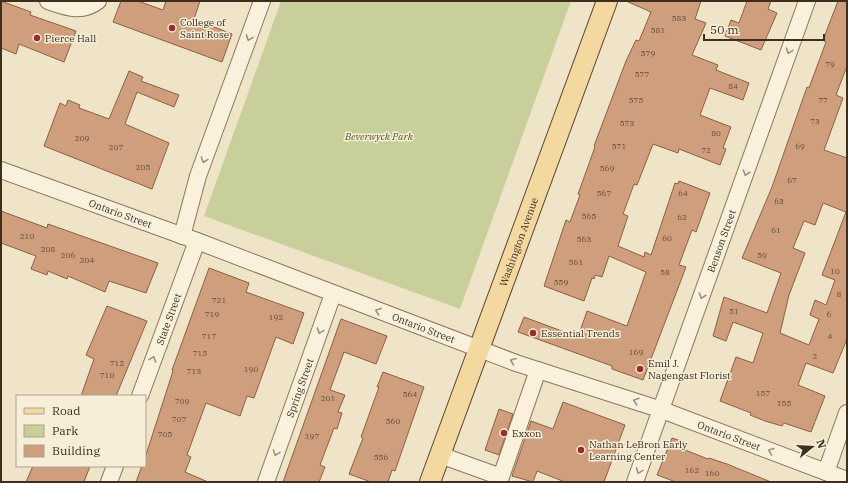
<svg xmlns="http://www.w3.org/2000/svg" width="848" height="483" font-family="'IBM Plex Serif',serif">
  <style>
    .green { fill: #c9cf9b }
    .building { fill: #cf9f7d; stroke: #8d5f41; fill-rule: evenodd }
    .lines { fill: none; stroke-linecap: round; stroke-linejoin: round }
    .minor-casing { stroke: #8d765c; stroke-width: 18 }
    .major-casing { stroke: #5b4430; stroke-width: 22 }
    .minor { stroke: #faf1dc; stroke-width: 16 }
    .major { stroke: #f3d9a0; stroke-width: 20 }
    .oneway { stroke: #9c907e }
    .poi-dot { fill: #9e2a2b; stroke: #f7eed8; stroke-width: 1.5 }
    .labels { text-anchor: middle; stroke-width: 3; stroke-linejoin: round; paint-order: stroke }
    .number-label { font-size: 8px; fill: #624a37 }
    .poi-label { font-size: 10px; fill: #3d2e20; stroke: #f7eed8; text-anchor: start }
    .park-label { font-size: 10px; font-style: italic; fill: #4d5a26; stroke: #f7eed8 }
    .street-label { font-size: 10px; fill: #3d2e20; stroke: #f7eed8 }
  </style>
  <rect width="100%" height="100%" fill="#f0e4c8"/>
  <path class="green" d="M 281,1 L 571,1 L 460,309 L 204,216 Z"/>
  <path class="building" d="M 1,1 L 31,12 L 30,15 L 76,31 L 64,62 L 19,44 L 16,54 L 1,48 Z
    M 121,1 L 138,1 L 163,10 L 166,1 L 200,1 L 194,19 L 232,34 L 222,62 L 113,22 Z
    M 626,1 L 701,1 L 695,19 L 706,23 L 692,55 L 718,65 L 716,70 L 749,83 L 743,100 L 710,88 L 700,115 L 731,127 L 723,148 L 726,149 L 720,165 L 679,149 L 678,153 L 653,144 L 637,185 L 634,184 L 623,214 L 628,216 L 618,246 L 644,257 L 645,252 L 651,255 L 675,183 L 678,184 L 679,181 L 710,193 L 696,232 L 692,230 L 679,265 L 686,267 L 643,380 L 612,369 L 612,366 L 518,332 L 524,317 L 578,337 L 587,311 L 627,326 L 646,272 L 609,256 L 602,277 L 595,275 L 594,279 L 592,278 L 584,301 L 544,286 L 566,220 L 570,222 L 580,195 L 578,194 L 595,147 L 594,146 L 626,61 L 636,40 L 639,41 L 651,12 Z
    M 747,1 L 771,1 L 768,9 L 777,13 L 761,50 L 725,36 L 731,20 L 739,23 Z
    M 838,1 L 847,1 L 847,66 L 836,95 L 843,98 L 824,150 L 847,158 L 847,339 L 833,373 L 806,363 L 798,385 L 825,396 L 811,432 L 784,423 L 782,426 L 765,421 L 750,415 L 751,413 L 720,401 L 736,357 L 753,363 L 763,333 L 733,322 L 726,341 L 713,336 L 724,297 L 767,313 L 781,273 L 742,258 L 772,187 L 807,87 L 809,88 L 826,42 L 823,40 ZM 823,203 L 846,212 L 822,275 L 835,280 L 826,305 L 815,300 L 810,315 L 819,319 L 809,345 L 780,333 L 789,295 L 805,253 L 793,248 L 804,221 L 815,225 Z
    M 129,71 L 143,77 L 141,81 L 179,95 L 174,107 L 137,92 L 125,124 L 169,143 L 152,189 L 44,146 L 60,103 L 66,106 L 68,100 L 80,105 L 79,108 L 109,119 Z
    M 1,211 L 47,228 L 48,224 L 158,263 L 146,293 L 109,281 L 105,292 L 68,276 L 67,279 L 48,271 L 47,275 L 31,269 L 36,256 L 1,243 Z
    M 209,268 L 249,283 L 246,292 L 304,313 L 293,344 L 276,337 L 254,398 L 247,396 L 240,416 L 206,403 L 187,455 L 191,457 L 185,472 L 208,482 L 136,482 L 142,466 L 145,466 L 145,458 L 173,371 L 172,370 Z
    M 107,306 L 147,321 L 116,396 L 81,396 L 94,359 L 86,355 Z
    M 341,319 L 387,336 L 376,364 L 344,352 L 330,390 L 345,395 L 338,412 L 342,413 L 337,429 L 334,428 L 320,465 L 325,467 L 319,482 L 283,482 Z
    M 383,372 L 424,387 L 395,471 L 392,470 L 388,482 L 371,482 L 349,474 L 363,438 L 361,437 L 379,387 L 377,387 Z
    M 563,402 L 625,425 L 604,482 L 565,482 L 537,471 L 533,482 L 512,476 L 531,421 L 553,429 Z
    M 499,409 L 513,414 L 499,455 L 485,450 Z
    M 672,438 L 687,443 L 685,450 L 708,459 L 709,458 L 727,464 L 771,482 L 676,482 L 657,475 Z
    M 33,466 L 90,466 L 84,482 L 26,482 Z"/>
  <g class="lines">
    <g class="minor-casing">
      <g id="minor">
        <path d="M 48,1 C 66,7 81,14 98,1"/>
        <path id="s1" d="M 1,170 L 197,241 L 516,363 L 662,410 L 847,480"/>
        <path d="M 182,236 L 198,176 L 262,1"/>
        <path id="s2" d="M 140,396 L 197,241"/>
        <path d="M 440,455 L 501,477 L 538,370"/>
        <path d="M 826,472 L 847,413"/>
        <path d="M 109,482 L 115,466"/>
        <path id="s3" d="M 266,482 L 333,294"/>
        <path id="s4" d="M 635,482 L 807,1"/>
      </g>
    </g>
    <g class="major-casing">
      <g id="major">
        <path id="s5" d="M 430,482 L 607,1"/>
      </g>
    </g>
    <use href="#minor" class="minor"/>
    <use href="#major" class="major"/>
  </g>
  <defs><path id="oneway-chevron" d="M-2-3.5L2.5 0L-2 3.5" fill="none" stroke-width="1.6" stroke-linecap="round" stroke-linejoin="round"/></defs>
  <g class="oneway">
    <use href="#oneway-chevron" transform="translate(249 38) rotate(110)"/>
    <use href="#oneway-chevron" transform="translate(789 51) rotate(110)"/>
    <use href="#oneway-chevron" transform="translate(204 160) rotate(110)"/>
    <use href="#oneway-chevron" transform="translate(746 173) rotate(109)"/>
    <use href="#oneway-chevron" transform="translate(702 296) rotate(109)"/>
    <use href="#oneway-chevron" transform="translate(378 311) rotate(-160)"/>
    <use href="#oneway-chevron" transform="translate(320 331) rotate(110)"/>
    <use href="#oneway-chevron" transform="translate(153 359) rotate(-70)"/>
    <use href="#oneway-chevron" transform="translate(513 361) rotate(-158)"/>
    <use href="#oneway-chevron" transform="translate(636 401) rotate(-162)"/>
    <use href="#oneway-chevron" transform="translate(771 451) rotate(-159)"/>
    <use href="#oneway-chevron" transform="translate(276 453) rotate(110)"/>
    <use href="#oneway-chevron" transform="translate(639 471) rotate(111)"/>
  </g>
  <g class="poi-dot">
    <circle cx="172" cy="28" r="4"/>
    <circle cx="37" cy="38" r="4"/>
    <circle cx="533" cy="333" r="4"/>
    <circle cx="640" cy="369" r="4"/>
    <circle cx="504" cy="433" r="4"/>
    <circle cx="581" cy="450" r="4"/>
  </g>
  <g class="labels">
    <g class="number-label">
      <text x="679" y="21">583</text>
      <text x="658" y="33">581</text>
      <text x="648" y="56">579</text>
      <text x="830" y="67">79</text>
      <text x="642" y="77">577</text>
      <text x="733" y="89">84</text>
      <text x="636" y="103">575</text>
      <text x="823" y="103">77</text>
      <text x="815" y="124">73</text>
      <text x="627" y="126">573</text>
      <text x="716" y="136">80</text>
      <text x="82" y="141">209</text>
      <text x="619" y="149">571</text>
      <text x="800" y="149">69</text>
      <text x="116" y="150">207</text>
      <text x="706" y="153">72</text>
      <text x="143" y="170">205</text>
      <text x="607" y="171">569</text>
      <text x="792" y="183">67</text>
      <text x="604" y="196">567</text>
      <text x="683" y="196">64</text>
      <text x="779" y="204">63</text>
      <text x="589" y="219">565</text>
      <text x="682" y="220">62</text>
      <text x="776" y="233">61</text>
      <text x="27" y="239">210</text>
      <text x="667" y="241">60</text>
      <text x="584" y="242">563</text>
      <text x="48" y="252">208</text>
      <text x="68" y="258">206</text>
      <text x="762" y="258">59</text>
      <text x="87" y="263">204</text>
      <text x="576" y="265">561</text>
      <text x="835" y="274">10</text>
      <text x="665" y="275">58</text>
      <text x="561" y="285">559</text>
      <text x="839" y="297">8</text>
      <text x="219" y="303">721</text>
      <text x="734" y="314">51</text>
      <text x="212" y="317">719</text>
      <text x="829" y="317">6</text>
      <text x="276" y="320">192</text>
      <text x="209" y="339">717</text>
      <text x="830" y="339">4</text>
      <text x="636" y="355">169</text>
      <text x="200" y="356">715</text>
      <text x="815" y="359">2</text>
      <text x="117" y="366">712</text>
      <text x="251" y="372">190</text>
      <text x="194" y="374">713</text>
      <text x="107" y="378">710</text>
      <text x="763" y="396">157</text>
      <text x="410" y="397">564</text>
      <text x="328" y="401">201</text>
      <text x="182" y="404">709</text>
      <text x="784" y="406">155</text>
      <text x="179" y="422">707</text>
      <text x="393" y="424">560</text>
      <text x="165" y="437">705</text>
      <text x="312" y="439">197</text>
      <text x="381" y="460">556</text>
      <text x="692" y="473">162</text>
      <text x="712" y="476">160</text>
    </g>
    <g class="poi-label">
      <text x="180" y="26">College of<tspan x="180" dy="12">Saint Rose</tspan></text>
      <text x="45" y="42">Pierce Hall</text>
      <text x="541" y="337">Essential Trends</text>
      <text x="648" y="367">Emil J.<tspan x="648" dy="12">Nagengast Florist</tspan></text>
      <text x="512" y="437">Exxon</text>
      <text x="589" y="448">Nathan LeBron Early<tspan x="589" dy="12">Learning Center</tspan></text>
    </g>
    <g class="park-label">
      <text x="379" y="140">Beverwyck Park</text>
    </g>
    <g class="street-label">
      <text dy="4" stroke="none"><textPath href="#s1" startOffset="127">Ontario Street</textPath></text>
      <text dy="4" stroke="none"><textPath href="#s5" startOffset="256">Washington Avenue</textPath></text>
      <text dy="4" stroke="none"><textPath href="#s4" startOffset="256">Benson Street</textPath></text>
      <text dy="4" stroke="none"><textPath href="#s2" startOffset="82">State Street</textPath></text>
      <text dy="4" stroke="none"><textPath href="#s1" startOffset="451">Ontario Street</textPath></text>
      <text dy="4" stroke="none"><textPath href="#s3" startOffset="100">Spring Street</textPath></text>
      <text dy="4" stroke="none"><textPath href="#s1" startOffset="775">Ontario Street</textPath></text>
    </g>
  </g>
  <rect width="848" height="483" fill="none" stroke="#3d2e20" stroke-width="4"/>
  <rect x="16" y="395" width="130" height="72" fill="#f7eed8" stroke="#ada18e"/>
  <rect x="24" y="408" width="20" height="6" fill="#f3d9a0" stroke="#ada18e"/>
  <text x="52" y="415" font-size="12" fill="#3d2e20">Road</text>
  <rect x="24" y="425" width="20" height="12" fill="#c9cf9b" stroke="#ada18e"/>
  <text x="52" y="435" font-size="12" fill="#3d2e20">Park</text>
  <rect x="24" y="445" width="20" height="12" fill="#cf9f7d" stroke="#ada18e"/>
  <text x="52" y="455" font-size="12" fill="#3d2e20">Building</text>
  <g transform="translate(812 447) rotate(72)" stroke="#f7eed8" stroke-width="3" paint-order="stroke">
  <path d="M0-3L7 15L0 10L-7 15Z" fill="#3d2e20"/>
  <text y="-6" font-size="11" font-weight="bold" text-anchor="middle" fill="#3d2e20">N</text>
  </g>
  <path d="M704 34v6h120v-6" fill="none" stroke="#3d2e20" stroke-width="2"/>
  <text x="710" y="34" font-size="12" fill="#3d2e20" stroke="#f7eed8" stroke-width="3" paint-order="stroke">50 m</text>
</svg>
